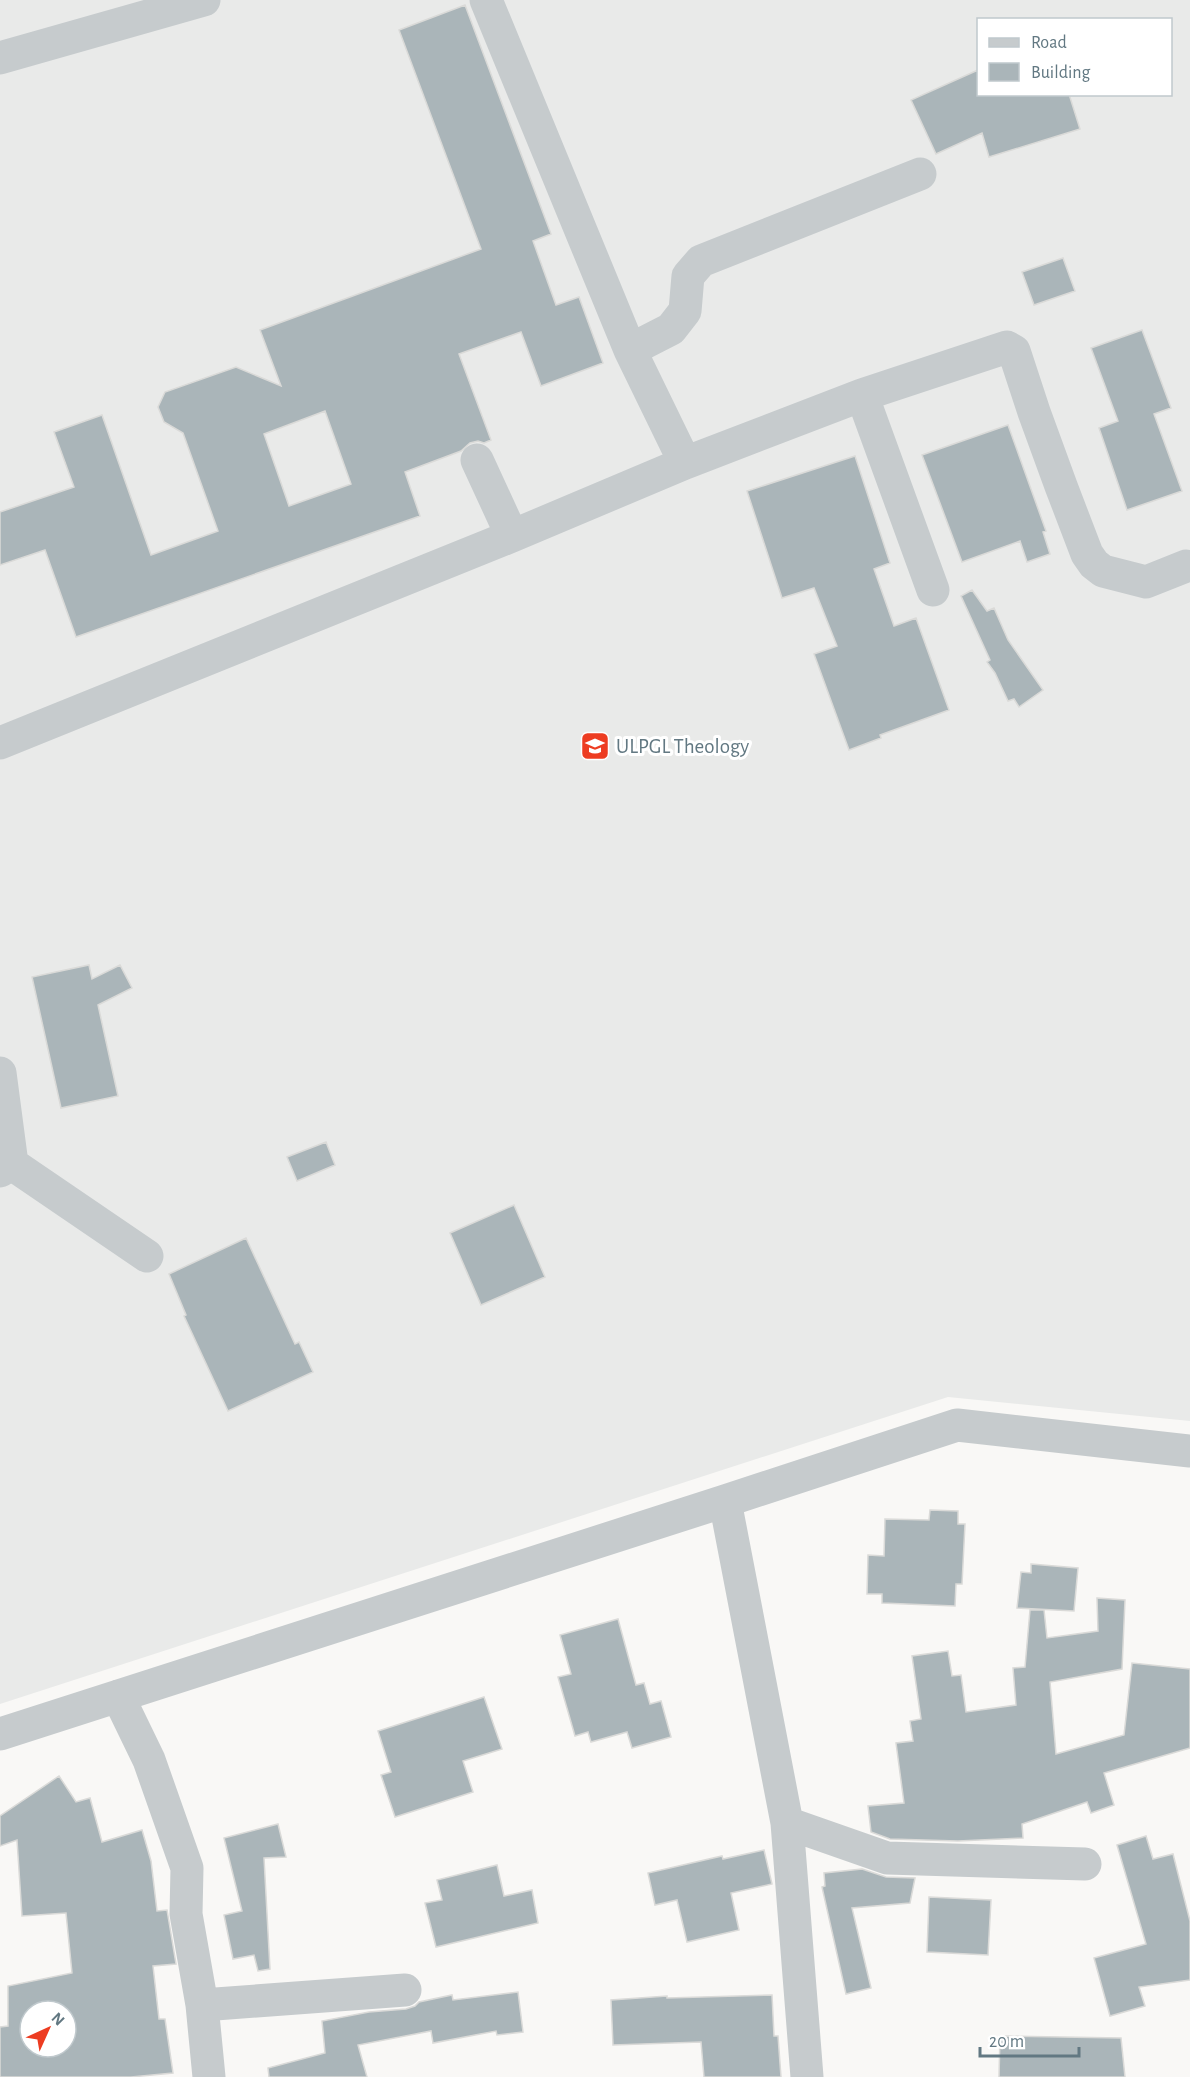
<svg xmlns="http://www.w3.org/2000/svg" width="1190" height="2077" font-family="'Alegreya Sans',sans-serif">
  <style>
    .built { fill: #e9eae9; fill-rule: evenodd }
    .building { fill: #aab5b9; stroke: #dadad8; stroke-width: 1.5; fill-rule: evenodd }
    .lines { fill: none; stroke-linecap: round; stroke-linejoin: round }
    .minor { stroke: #c6cbcd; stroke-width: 33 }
    .labels { text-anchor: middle; stroke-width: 6; stroke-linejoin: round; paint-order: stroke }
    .poi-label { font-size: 21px; fill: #627882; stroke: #fff; text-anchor: start }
  </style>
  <rect width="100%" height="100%" fill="#f9f8f6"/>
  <path class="built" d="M 0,0 L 1190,0 L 1190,1421 L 948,1397 L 0,1704 ZM 978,20 L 1170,20 L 1170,94 L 978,94 Z"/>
  <path class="building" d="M 465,5 L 551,234 L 533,241 L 556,305 L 579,297 L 603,363 L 541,386 L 521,332 L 459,354 L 491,440 L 484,443 L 478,441 L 470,443 L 461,451 L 405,472 L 420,516 L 76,637 L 45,550 L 0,565 L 0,512 L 74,487 L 54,432 L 102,415 L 151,555 L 218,531 L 183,433 L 164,422 L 158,407 L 165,392 L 236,367 L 281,386 L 260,330 L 481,249 L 399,30 ZM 325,411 L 351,484 L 289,506 L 264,434 Z
    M 978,70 L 978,94 L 1069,94 L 1080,129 L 989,157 L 982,133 L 936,154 L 911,100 Z
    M 1063,258 L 1075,291 L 1034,305 L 1022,272 Z
    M 1142,330 L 1171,408 L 1154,414 L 1182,491 L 1127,510 L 1099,428 L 1118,421 L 1091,348 Z
    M 1008,425 L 1046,531 L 1043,532 L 1050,554 L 1027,562 L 1020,541 L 962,562 L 922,455 Z
    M 855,456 L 890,563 L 874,569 L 894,626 L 916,618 L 949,710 L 880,735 L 881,738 L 849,750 L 814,654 L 837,646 L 814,588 L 782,598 L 747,491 Z
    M 972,590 L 987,611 L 994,608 L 1008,640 L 1043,690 L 1019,707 L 1014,699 L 1008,701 L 995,673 L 987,662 L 990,660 L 961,596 Z
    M 89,965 L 92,979 L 120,965 L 132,988 L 98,1005 L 118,1096 L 61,1108 L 32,977 Z
    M 326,1142 L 335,1165 L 297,1181 L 287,1157 Z
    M 514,1205 L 545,1277 L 481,1305 L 450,1233 Z
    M 246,1238 L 295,1344 L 299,1342 L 313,1372 L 228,1411 L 184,1316 L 186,1315 L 169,1274 Z
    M 930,1510 L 958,1511 L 958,1524 L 965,1524 L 962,1584 L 956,1584 L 955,1606 L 882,1603 L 882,1594 L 867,1594 L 868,1555 L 884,1556 L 885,1519 L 929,1520 Z
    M 1031,1564 L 1078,1568 L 1074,1611 L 1017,1608 L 1021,1572 L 1031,1573 Z
    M 1097,1598 L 1125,1600 L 1122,1669 L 1050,1682 L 1056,1754 L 1124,1735 L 1132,1663 L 1190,1669 L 1190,1748 L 1104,1773 L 1114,1805 L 1091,1813 L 1087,1802 L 1022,1824 L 1023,1838 L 958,1841 L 890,1839 L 871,1832 L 868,1806 L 904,1803 L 896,1743 L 913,1741 L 910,1721 L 921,1719 L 912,1656 L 948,1651 L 952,1676 L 961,1675 L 966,1712 L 1016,1705 L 1013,1668 L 1025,1667 L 1030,1610 L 1044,1610 L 1047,1638 L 1098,1631 Z
    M 618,1619 L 636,1685 L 644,1683 L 650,1704 L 661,1701 L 671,1737 L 632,1748 L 627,1732 L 591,1742 L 588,1732 L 575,1736 L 558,1677 L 571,1674 L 560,1635 Z
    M 484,1697 L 502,1749 L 463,1761 L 473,1792 L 395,1817 L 381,1775 L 391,1772 L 378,1731 Z
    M 59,1776 L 76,1802 L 90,1798 L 102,1842 L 142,1830 L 151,1861 L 157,1911 L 167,1910 L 176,1964 L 153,1966 L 159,2019 L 165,2019 L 173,2073 L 131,2077 L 0,2077 L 0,2027 L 8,2026 L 8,1986 L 72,1973 L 66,1913 L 22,1916 L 17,1840 L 0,1846 L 0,1816 ZM 30,2011 L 66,2011 L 66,2047 L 30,2047 Z
    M 278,1824 L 286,1857 L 264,1858 L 270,1969 L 258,1971 L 254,1955 L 233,1959 L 224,1915 L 242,1911 L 224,1838 Z
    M 1146,1836 L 1153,1859 L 1173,1854 L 1190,1921 L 1190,1980 L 1139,1987 L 1145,2006 L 1110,2016 L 1094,1958 L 1146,1944 L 1117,1845 Z
    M 764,1850 L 772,1884 L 731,1893 L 739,1930 L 687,1942 L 677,1900 L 655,1905 L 648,1873 L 722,1856 L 723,1859 Z
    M 497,1865 L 504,1896 L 532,1890 L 538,1923 L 436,1947 L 425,1903 L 442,1900 L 437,1880 Z
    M 862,1869 L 886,1877 L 915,1878 L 910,1903 L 852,1908 L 871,1988 L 846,1994 L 822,1887 L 825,1886 L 824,1873 Z
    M 929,1897 L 991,1900 L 988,1955 L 927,1952 Z
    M 518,1992 L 523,2032 L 497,2035 L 496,2031 L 433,2043 L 431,2031 L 358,2045 L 367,2077 L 269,2077 L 268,2068 L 325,2053 L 322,2021 L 369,2012 L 406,2009 L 415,2006 L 419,2002 L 452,1995 L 453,2000 Z
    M 772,1995 L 774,2036 L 778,2036 L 781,2077 L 704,2077 L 701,2042 L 613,2045 L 611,2000 L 667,1996 L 667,1998 Z
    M 1000,2036 L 1121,2038 L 1125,2077 L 999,2077 Z"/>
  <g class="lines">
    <path class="minor" d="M 486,0 L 630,350 L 685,463
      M 0,58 L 204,0
      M 630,350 L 671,329 L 685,311 L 688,276 L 701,261 L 920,174
      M 862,395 L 933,590
      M 477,460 L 512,536
      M 0,743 L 512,536 L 685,463 L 862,395 L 1007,347 L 1014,351 L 1034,412 L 1061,486 L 1087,554 L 1094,564 L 1103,571 L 1146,582 L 1186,566
      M 0,1073 L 12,1164 L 0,1171
      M 12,1164 L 147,1256
      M 725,1501 L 787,1823 L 807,2077
      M 118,1696 L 149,1760 L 187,1868 L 186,1914 L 202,2005 L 209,2077
      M 0,1734 L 725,1501 L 957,1425 L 1190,1451
      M 787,1823 L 887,1858 L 1085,1864
      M 202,2005 L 405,1990"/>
  </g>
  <defs>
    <g id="university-square" transform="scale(1.5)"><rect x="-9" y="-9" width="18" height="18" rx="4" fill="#ed3c21" stroke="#fff"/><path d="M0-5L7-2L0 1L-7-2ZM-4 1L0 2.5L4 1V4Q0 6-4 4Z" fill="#fff"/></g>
  </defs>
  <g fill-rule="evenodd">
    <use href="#university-square" x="595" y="746"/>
  </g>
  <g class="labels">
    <g class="poi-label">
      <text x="616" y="753">ULPGL Theology</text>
    </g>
  </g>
  <rect x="977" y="18" width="195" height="78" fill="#ffffff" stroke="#c0c9cd" stroke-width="1.5"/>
  <rect x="989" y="38" width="30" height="9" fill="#c6cbcd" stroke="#c0c9cd" stroke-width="1.5"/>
  <text x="1031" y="48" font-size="18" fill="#627882">Road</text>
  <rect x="989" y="63" width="30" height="18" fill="#aab5b9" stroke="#c0c9cd" stroke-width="1.5"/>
  <text x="1031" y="78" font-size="18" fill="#627882">Building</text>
  <g transform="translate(48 2029) rotate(45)"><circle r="28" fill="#ffffff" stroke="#c0c9cd" stroke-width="1.5"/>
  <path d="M0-4.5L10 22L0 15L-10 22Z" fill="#ed3c21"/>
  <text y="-9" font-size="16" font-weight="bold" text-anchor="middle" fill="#627882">N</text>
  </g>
  <path d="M980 2047v9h99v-9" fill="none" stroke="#627882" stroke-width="3"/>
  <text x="989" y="2047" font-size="18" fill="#627882" stroke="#ffffff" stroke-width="4.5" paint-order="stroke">20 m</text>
</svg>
